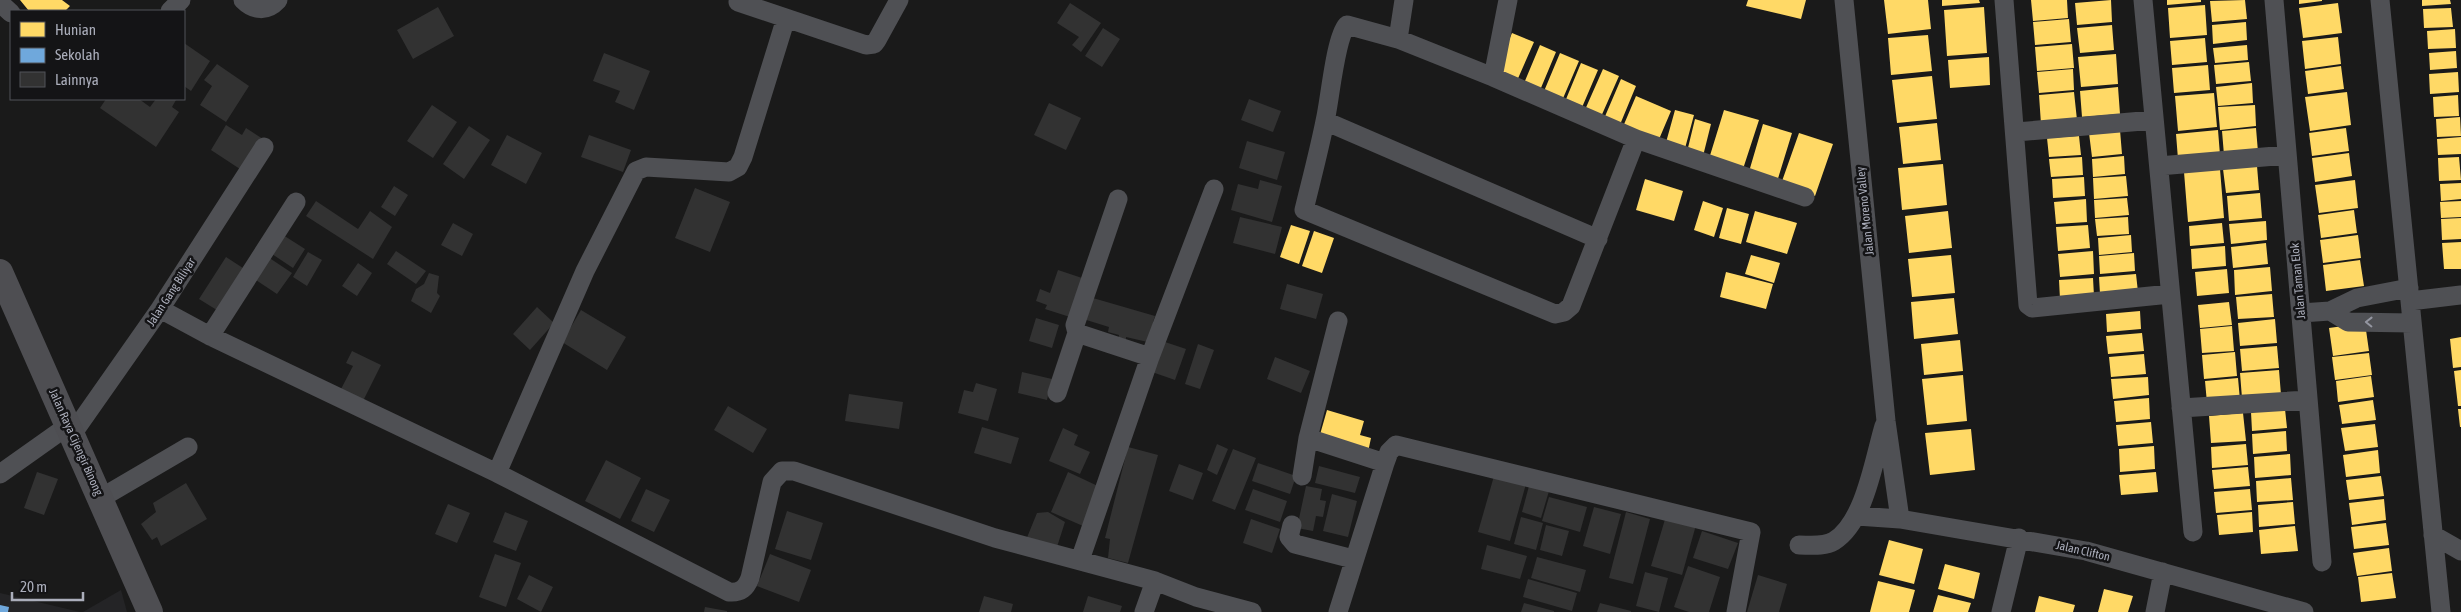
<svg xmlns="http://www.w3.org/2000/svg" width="2461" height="612" font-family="'Asap Condensed',sans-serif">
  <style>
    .built { fill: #242426 }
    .homes { fill: #ffd966 }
    .schools { fill: #6fa8dc }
    .building { fill: #323232 }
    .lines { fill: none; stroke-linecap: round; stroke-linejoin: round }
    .street { stroke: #4f5054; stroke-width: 19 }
    .secondary { stroke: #4e4e52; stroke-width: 26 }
    .oneway { stroke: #9496a1 }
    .labels { text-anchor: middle; stroke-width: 5; stroke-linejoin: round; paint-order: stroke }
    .street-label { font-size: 12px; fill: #abaebb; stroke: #141416 }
  </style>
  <rect width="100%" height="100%" fill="#1a1a1a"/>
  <path class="built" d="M 121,590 L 127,612 L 83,612 Z
    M 0,593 L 80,612 L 0,612 Z"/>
  <path class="homes" d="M 20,0 L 62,0 L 70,6 L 65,11 L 29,11 Z
    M 1748,0 L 1806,0 L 1801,19 L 1746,6 Z
    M 1884,0 L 1928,0 L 1931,29 L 1888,34 Z
    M 1942,0 L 1979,0 L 1980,3 L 1942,6 Z
    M 2031,0 L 2067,0 L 2068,18 L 2033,21 Z
    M 2111,0 L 2112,22 L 2077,25 L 2075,3 Z
    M 2167,0 L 2201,0 L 2201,2 L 2167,5 Z
    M 2245,0 L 2247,19 L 2212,22 L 2210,1 Z
    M 2299,0 L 2322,0 L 2322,1 L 2299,4 Z
    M 2422,0 L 2450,0 L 2451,4 L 2422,6 Z
    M 2338,3 L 2342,33 L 2303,38 L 2299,8 Z
    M 2205,5 L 2207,35 L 2170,38 L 2168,8 Z
    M 1984,7 L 1987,53 L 1947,56 L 1944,10 Z
    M 2451,8 L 2453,27 L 2424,28 L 2423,9 Z
    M 2069,19 L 2071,42 L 2035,45 L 2033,22 Z
    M 2246,22 L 2247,40 L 2213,44 L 2212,25 Z
    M 2112,25 L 2114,50 L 2080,53 L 2077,28 Z
    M 2455,29 L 2456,48 L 2428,49 L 2427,31 Z
    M 1512,33 L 1534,42 L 1516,83 L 1495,74 Z
    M 1928,35 L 1932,71 L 1891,75 L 1888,38 Z
    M 2338,37 L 2341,64 L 2305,69 L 2302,41 Z
    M 2205,38 L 2207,62 L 2172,65 L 2170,41 Z
    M 2072,44 L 2074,68 L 2037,71 L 2035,47 Z
    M 1540,45 L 1556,52 L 1538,95 L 1522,88 Z
    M 2247,45 L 2248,60 L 2215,63 L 2213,48 Z
    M 2456,51 L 2457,68 L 2430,70 L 2429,53 Z
    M 1560,53 L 1579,61 L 1561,103 L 1542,96 Z
    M 2116,54 L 2118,84 L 2081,87 L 2078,57 Z
    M 1989,57 L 1990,85 L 1950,88 L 1948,60 Z
    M 2249,62 L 2251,81 L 2216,84 L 2214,65 Z
    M 1581,63 L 1598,70 L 1580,112 L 1564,104 Z
    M 2208,65 L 2210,90 L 2174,93 L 2172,68 Z
    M 2341,66 L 2344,89 L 2308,94 L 2305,71 Z
    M 1603,69 L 1619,76 L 1600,119 L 1584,112 Z
    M 2073,69 L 2074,90 L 2039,93 L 2037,72 Z
    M 2458,72 L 2459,92 L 2430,94 L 2429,74 Z
    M 1932,76 L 1937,119 L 1897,123 L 1892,80 Z
    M 1621,79 L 1636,86 L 1619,127 L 1603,121 Z
    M 2252,83 L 2253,103 L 2218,106 L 2216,87 Z
    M 2118,87 L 2120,114 L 2082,117 L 2080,91 Z
    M 2074,92 L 2077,120 L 2041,124 L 2039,95 Z
    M 2347,92 L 2351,125 L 2310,131 L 2305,97 Z
    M 2214,93 L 2217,127 L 2178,131 L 2175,96 Z
    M 2458,95 L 2459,116 L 2434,117 L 2433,97 Z
    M 1636,96 L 1671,111 L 1657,144 L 1622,129 Z
    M 2255,105 L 2256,126 L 2220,130 L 2218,107 Z
    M 1675,110 L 1694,115 L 1684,152 L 1665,146 Z
    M 1724,110 L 1759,120 L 1742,172 L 1708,162 Z
    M 2460,117 L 2461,136 L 2437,137 L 2436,119 Z
    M 1695,119 L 1711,124 L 1702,160 L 1686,156 Z
    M 1937,123 L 1941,160 L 1903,164 L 1899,127 Z
    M 1763,124 L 1792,133 L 1776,185 L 1748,175 Z
    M 2256,128 L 2258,152 L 2224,155 L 2222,131 Z
    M 2346,128 L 2349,151 L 2312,156 L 2309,133 Z
    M 2120,130 L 2122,154 L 2092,157 L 2089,133 Z
    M 2218,130 L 2220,155 L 2178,159 L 2176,134 Z
    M 1799,133 L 1833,144 L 1815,196 L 1781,184 Z
    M 2079,136 L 2081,155 L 2049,157 L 2047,138 Z
    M 2461,137 L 2461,154 L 2438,155 L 2437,139 Z
    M 2349,153 L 2352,176 L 2315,182 L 2312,158 Z
    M 2124,156 L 2125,174 L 2093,177 L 2092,159 Z
    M 2082,157 L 2083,175 L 2051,177 L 2049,159 Z
    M 2459,157 L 2461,180 L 2439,181 L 2438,158 Z
    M 1943,164 L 1947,205 L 1902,210 L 1898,168 Z
    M 2257,166 L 2259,190 L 2226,193 L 2223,169 Z
    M 2220,169 L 2224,218 L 2188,222 L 2184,172 Z
    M 2126,176 L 2128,196 L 2094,199 L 2093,178 Z
    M 2084,177 L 2085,196 L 2053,198 L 2052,179 Z
    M 1645,179 L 1683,191 L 1674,221 L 1636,210 Z
    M 2355,180 L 2358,208 L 2319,213 L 2315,185 Z
    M 2461,183 L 2461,199 L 2441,201 L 2440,184 Z
    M 2260,193 L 2262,218 L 2229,221 L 2227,196 Z
    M 2127,198 L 2129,215 L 2095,218 L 2094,200 Z
    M 2086,199 L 2087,222 L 2056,224 L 2054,202 Z
    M 1703,201 L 1723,208 L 1714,237 L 1694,230 Z
    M 2461,201 L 2461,217 L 2441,218 L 2440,202 Z
    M 1727,208 L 1749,214 L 1741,244 L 1719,238 Z
    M 2354,210 L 2357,233 L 2321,238 L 2318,215 Z
    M 1755,211 L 1797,223 L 1787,254 L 1746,242 Z
    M 1948,211 L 1952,248 L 1909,253 L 1905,216 Z
    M 2128,217 L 2129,234 L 2097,236 L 2095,219 Z
    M 2461,218 L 2461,239 L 2442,240 L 2441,219 Z
    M 2266,221 L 2267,240 L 2231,244 L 2229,224 Z
    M 2222,223 L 2224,243 L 2190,246 L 2189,226 Z
    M 1291,225 L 1310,231 L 1299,264 L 1280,257 Z
    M 2088,225 L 2090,248 L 2058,251 L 2056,227 Z
    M 1314,231 L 1334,238 L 1322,273 L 1302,266 Z
    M 2131,235 L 2132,252 L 2099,255 L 2098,238 Z
    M 2358,235 L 2361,258 L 2323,263 L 2320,240 Z
    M 2461,242 L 2461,269 L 2444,269 L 2442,243 Z
    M 2266,243 L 2268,264 L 2233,268 L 2231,247 Z
    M 2225,246 L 2226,266 L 2192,269 L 2191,249 Z
    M 2093,251 L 2094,274 L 2060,277 L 2058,254 Z
    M 2134,253 L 2135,271 L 2100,274 L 2099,256 Z
    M 1751,255 L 1780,263 L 1774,283 L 1745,274 Z
    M 1951,255 L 1955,293 L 1912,297 L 1908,259 Z
    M 2360,260 L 2364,286 L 2326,291 L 2323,265 Z
    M 2270,267 L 2272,291 L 2235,295 L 2234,270 Z
    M 2227,269 L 2229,293 L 2197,296 L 2195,272 Z
    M 1726,272 L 1773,284 L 1766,309 L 1720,297 Z
    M 2136,274 L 2138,292 L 2100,294 L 2099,277 Z
    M 2093,278 L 2094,296 L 2060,299 L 2059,280 Z
    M 2272,294 L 2274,317 L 2238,319 L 2236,297 Z
    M 1954,298 L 1958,334 L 1914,339 L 1911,302 Z
    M 2229,302 L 2232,325 L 2200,328 L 2198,305 Z
    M 2140,311 L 2141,329 L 2107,332 L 2106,314 Z
    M 2275,319 L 2277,343 L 2240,346 L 2238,323 Z
    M 2365,323 L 2369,351 L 2333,356 L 2329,328 Z
    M 2232,326 L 2234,351 L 2202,353 L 2200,329 Z
    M 2142,333 L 2144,351 L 2108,354 L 2106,336 Z
    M 2461,337 L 2461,367 L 2453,368 L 2450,339 Z
    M 1960,340 L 1963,371 L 1924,375 L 1921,344 Z
    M 2277,346 L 2279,368 L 2242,371 L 2240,349 Z
    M 2235,352 L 2237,376 L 2204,379 L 2202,355 Z
    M 2369,353 L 2372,375 L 2335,380 L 2332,357 Z
    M 2144,354 L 2146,374 L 2111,377 L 2109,357 Z
    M 2279,370 L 2281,395 L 2242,398 L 2240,373 Z
    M 2461,370 L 2461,406 L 2458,406 L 2454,371 Z
    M 1963,375 L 1967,421 L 1927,425 L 1922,379 Z
    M 2371,376 L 2374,397 L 2338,402 L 2336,381 Z
    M 2148,377 L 2149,395 L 2113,399 L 2111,379 Z
    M 2238,378 L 2240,400 L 2207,403 L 2205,381 Z
    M 2149,398 L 2150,419 L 2116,422 L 2114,401 Z
    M 2373,400 L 2376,420 L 2342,424 L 2339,405 Z
    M 2285,409 L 2287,428 L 2252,431 L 2251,412 Z
    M 2458,409 L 2461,409 L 2461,427 L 2460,427 Z
    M 1327,410 L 1364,421 L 1360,435 L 1371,438 L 1368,452 L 1319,438 Z
    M 2243,413 L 2246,441 L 2211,443 L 2209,416 Z
    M 2151,422 L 2153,443 L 2118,446 L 2116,425 Z
    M 2375,424 L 2378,447 L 2345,451 L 2341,428 Z
    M 1971,429 L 1975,470 L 1930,475 L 1925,433 Z
    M 2286,431 L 2287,451 L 2253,454 L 2252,434 Z
    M 2246,444 L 2248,465 L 2212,468 L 2211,447 Z
    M 2154,446 L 2155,469 L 2120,472 L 2119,449 Z
    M 2378,450 L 2380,473 L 2346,477 L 2343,455 Z
    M 2290,454 L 2291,475 L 2255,478 L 2254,457 Z
    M 2248,467 L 2250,486 L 2214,489 L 2212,470 Z
    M 2156,472 L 2158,492 L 2121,495 L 2119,475 Z
    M 2381,476 L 2384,496 L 2349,500 L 2346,480 Z
    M 2291,478 L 2293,500 L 2257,502 L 2256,481 Z
    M 2250,489 L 2252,510 L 2216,513 L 2214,492 Z
    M 2384,499 L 2386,520 L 2352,525 L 2349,503 Z
    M 2293,502 L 2295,524 L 2259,527 L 2258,505 Z
    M 2252,512 L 2253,532 L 2219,535 L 2217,515 Z
    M 2386,523 L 2389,545 L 2354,549 L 2351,527 Z
    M 2295,526 L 2298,551 L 2261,554 L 2259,530 Z
    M 1889,540 L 1923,549 L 1914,584 L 1879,575 Z
    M 2389,548 L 2392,571 L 2357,576 L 2353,553 Z
    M 1945,564 L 1980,573 L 1974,599 L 1938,589 Z
    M 2392,573 L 2396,598 L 2361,602 L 2358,577 Z
    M 1878,581 L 1915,590 L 1909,612 L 1870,612 Z
    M 2104,589 L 2133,596 L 2128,612 L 2098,612 Z
    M 1938,595 L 1971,603 L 1968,612 L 1933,612 Z
    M 2039,596 L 2075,605 L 2073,612 L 2035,612 Z"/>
  <path class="schools" d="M 0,605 L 9,607 L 8,612 L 0,612 Z"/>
  <path class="building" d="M 1070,3 L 1101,23 L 1081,52 L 1072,45 L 1079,37 L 1057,23 Z
    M 438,7 L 454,36 L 413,59 L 397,30 Z
    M 1103,28 L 1120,39 L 1102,67 L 1085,56 Z
    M 184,43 L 210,61 L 191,91 L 184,86 Z
    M 604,53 L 650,71 L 634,110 L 615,102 L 620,91 L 593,81 Z
    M 217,64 L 249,86 L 226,122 L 200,105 L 212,86 L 204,80 Z
    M 106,99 L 139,99 L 150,107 L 156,99 L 173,99 L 176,100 L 172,107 L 179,112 L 156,147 L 100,108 Z
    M 1249,99 L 1281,111 L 1273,132 L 1241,120 Z
    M 1049,103 L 1081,118 L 1066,150 L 1034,135 Z
    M 432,105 L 457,122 L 433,158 L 407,141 Z
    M 226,125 L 242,135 L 246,128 L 263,139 L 243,171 L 211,150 Z
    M 469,126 L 490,140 L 464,179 L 443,164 Z
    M 507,135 L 542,153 L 526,184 L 491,165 Z
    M 589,135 L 631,150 L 623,172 L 581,157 Z
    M 1247,141 L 1285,152 L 1277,180 L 1239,168 Z
    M 1260,180 L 1282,186 L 1272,222 L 1231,210 L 1238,184 L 1258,189 Z
    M 394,186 L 408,195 L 395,216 L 381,207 Z
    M 695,188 L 730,202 L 710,252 L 675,238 Z
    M 316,201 L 358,229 L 370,211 L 392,227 L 373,259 L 306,216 Z
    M 1240,217 L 1282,227 L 1275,254 L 1233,243 Z
    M 453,223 L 473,234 L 462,256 L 441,245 Z
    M 283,235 L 305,249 L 293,268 L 272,254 Z
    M 396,251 L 426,271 L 416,284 L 387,264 Z
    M 308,252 L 322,260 L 307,286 L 293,277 Z
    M 265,255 L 292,273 L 277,294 L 250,276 Z
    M 226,257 L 246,270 L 220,312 L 199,299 Z
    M 358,263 L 372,273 L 357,296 L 342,286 Z
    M 1058,270 L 1082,278 L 1070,317 L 1045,309 L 1047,305 L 1036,301 L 1040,289 L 1050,293 Z
    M 429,273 L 439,276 L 437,293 L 440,296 L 431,313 L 411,301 L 416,289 L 424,284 Z
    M 1287,284 L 1323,294 L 1316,319 L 1280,309 Z
    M 1086,296 L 1155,316 L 1153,322 L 1157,323 L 1152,343 L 1126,337 L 1126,342 L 1118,341 L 1119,335 L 1108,332 L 1109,327 L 1080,318 Z
    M 537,307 L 554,323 L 530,350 L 513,334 Z
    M 581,310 L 626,337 L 607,370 L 562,342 Z
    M 1036,318 L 1059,325 L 1052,348 L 1029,341 Z
    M 1162,341 L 1186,349 L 1175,380 L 1152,372 Z
    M 1198,344 L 1214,350 L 1200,389 L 1185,384 Z
    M 352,351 L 381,365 L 363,401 L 341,389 L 353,366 L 346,363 Z
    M 1275,357 L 1310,371 L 1301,393 L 1267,379 Z
    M 1022,372 L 1052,379 L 1047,400 L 1018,393 Z
    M 976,383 L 997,389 L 988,421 L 958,413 L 964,390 L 973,392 Z
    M 849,394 L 903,402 L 899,429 L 845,421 Z
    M 728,406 L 767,429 L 753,453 L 714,430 Z
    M 982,427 L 1019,438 L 1011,464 L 974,453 Z
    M 1063,428 L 1078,435 L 1074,445 L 1090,452 L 1080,474 L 1049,461 Z
    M 1217,444 L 1228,449 L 1217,475 L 1207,470 Z
    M 1128,447 L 1158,455 L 1128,563 L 1108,558 L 1110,539 L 1105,538 Z
    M 1233,449 L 1256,458 L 1235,510 L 1212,501 Z
    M 606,460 L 641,478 L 620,519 L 585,501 Z
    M 1258,463 L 1296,476 L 1290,494 L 1252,481 Z
    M 1179,464 L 1203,473 L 1193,500 L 1169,491 Z
    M 1319,466 L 1360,477 L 1355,493 L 1315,483 Z
    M 37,472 L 58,479 L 44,515 L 24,508 Z
    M 1068,472 L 1100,487 L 1083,526 L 1051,512 Z
    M 1494,476 L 1526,484 L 1510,541 L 1478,532 Z
    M 186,483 L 207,519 L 161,546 L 157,537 L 152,540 L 141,524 L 156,512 L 153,503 Z
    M 1306,486 L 1322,489 L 1320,500 L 1326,501 L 1323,517 L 1316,516 L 1313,531 L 1297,528 Z
    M 1529,486 L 1549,491 L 1541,518 L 1522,512 Z
    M 646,489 L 670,500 L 654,532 L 631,521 Z
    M 1253,489 L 1287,501 L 1280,522 L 1245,510 Z
    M 1332,494 L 1357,501 L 1348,537 L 1323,531 Z
    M 1549,497 L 1587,507 L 1580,532 L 1542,521 Z
    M 448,504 L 470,513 L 457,543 L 435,534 Z
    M 1594,507 L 1621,514 L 1610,554 L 1583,546 Z
    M 787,511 L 823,523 L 811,560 L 775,549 Z
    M 505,512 L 528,521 L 516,551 L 493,542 Z
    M 1048,512 L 1065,522 L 1056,550 L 1026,540 L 1037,513 Z
    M 1626,512 L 1650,519 L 1633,584 L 1609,578 Z
    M 1666,516 L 1696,525 L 1682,575 L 1651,566 Z
    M 1521,517 L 1543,523 L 1536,550 L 1514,544 Z
    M 1251,519 L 1280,529 L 1272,553 L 1243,543 Z
    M 1546,525 L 1569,531 L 1562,556 L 1540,550 Z
    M 1702,531 L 1738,543 L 1728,569 L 1693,558 Z
    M 1487,545 L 1527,556 L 1520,579 L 1481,569 Z
    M 495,554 L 521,563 L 506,607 L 479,597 Z
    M 770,554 L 811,570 L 799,602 L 757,586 Z
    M 1537,557 L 1586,570 L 1580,592 L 1531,578 Z
    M 1688,566 L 1720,577 L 1709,612 L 1689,612 L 1674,607 Z
    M 1645,572 L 1668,578 L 1659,612 L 1636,606 Z
    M 529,575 L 553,587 L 541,612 L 517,599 Z
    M 1758,575 L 1787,584 L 1779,612 L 1747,612 Z
    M 1528,579 L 1577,593 L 1572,611 L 1523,597 Z
    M 984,596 L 1013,604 L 1011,612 L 979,612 Z
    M 1088,596 L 1122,606 L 1120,612 L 1083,612 Z
    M 1524,603 L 1554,611 L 1554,612 L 1521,612 Z
    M 1600,603 L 1631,611 L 1631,612 L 1597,612 Z
    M 705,607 L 727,611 L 727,612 L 704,612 Z"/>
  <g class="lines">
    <path class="street" d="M 243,0 C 254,11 267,12 278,0
      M 1844,0 L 1886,421 L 1900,519
      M 2004,0 L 2028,305 L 2032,308 L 2170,294
      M 2143,0 L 2193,532
      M 2274,0 L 2322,562
      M 2380,0 L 2441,612
      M 738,2 L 866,45 L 874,44 L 877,40 L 899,0
      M 0,3 L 11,13
      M 170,11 L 181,0
      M 1398,39 L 1404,0
      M 1493,77 L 1508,0
      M 1325,121 L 1598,239
      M 2016,132 L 2154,120
      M 1636,139 L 1571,306 L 1564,312 L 1555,314 L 1304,210 C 1311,181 1319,151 1325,121 C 1330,101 1335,38 1347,25 L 1398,39 L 1493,77 L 1636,139 L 1805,197
      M 2159,166 L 2287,155
      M 2410,301 L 2461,295
      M 160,309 L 210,336 L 497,473 L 729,592 C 741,593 746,588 750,578 L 772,482 L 782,471 L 794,471 L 995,538 L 1155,581 L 1196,597 L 1252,612
      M 2330,311 L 2348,322 L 2412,323
      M 2301,313 L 2330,311 L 2357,298 L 2409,288
      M 1077,333 L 1150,357
      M 210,336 L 296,202
      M 1057,393 L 1077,333 L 1075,325 L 1118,199
      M 2181,408 L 2308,400
      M 73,433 L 160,309 L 264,147
      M 1308,438 L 1385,463
      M 497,473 L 585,271 L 636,171 L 646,167 L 729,172 L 738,167 L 743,157 L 786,18
      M 0,474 L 69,425
      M 1302,476 L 1308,438 L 1338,321
      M 101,498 L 188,447
      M 1857,516 L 1900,519 L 2086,551 L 2304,612
      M 1292,525 L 1289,537 L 1295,544 L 1353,559
      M 2433,535 L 2461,551
      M 1799,545 C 1810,545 1824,547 1834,541 C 1865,522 1874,459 1884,426
      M 1080,560 L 1150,357 L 1214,189
      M 1144,612 L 1155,581
      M 1338,612 L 1385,463 L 1389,452 L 1396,445 L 1751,532 L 1736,612
      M 2001,612 L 2019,538
      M 2155,612 L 2163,572"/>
    <path class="secondary" d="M 0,272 L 150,612"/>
  </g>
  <defs><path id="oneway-chevron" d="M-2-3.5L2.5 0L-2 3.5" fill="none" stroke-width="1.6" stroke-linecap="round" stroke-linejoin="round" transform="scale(1.25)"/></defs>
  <use class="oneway" href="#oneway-chevron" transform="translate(2369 322) rotate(-179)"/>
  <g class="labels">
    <g class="street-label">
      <text transform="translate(1865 211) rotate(-96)" y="4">Jalan Moreno Valley</text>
      <text transform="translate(2298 281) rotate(-95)" y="4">Jalan Taman Elok</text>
      <text transform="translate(171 292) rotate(-57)" y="4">Jalan Gang Biliyar</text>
      <text transform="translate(76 442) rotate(66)" y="4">Jalan Raya Cijengir Binong</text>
      <text transform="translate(2083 551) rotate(13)" y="4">Jalan Clifton</text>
    </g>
  </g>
  <rect x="10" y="10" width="175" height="90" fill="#141416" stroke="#505258"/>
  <rect x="20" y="22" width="25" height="15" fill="#ffd966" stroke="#505258"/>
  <text x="55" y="35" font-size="15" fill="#abaebb">Hunian</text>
  <rect x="20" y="48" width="25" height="15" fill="#6fa8dc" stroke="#505258"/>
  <text x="55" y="60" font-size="15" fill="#abaebb">Sekolah</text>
  <rect x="20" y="72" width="25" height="15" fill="#323232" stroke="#505258"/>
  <text x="55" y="85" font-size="15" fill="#abaebb">Lainnya</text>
  <path d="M12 592v8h71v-8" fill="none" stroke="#abaebb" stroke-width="2.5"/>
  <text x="20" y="592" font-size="15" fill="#abaebb" stroke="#141416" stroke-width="4" paint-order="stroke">20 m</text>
</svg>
